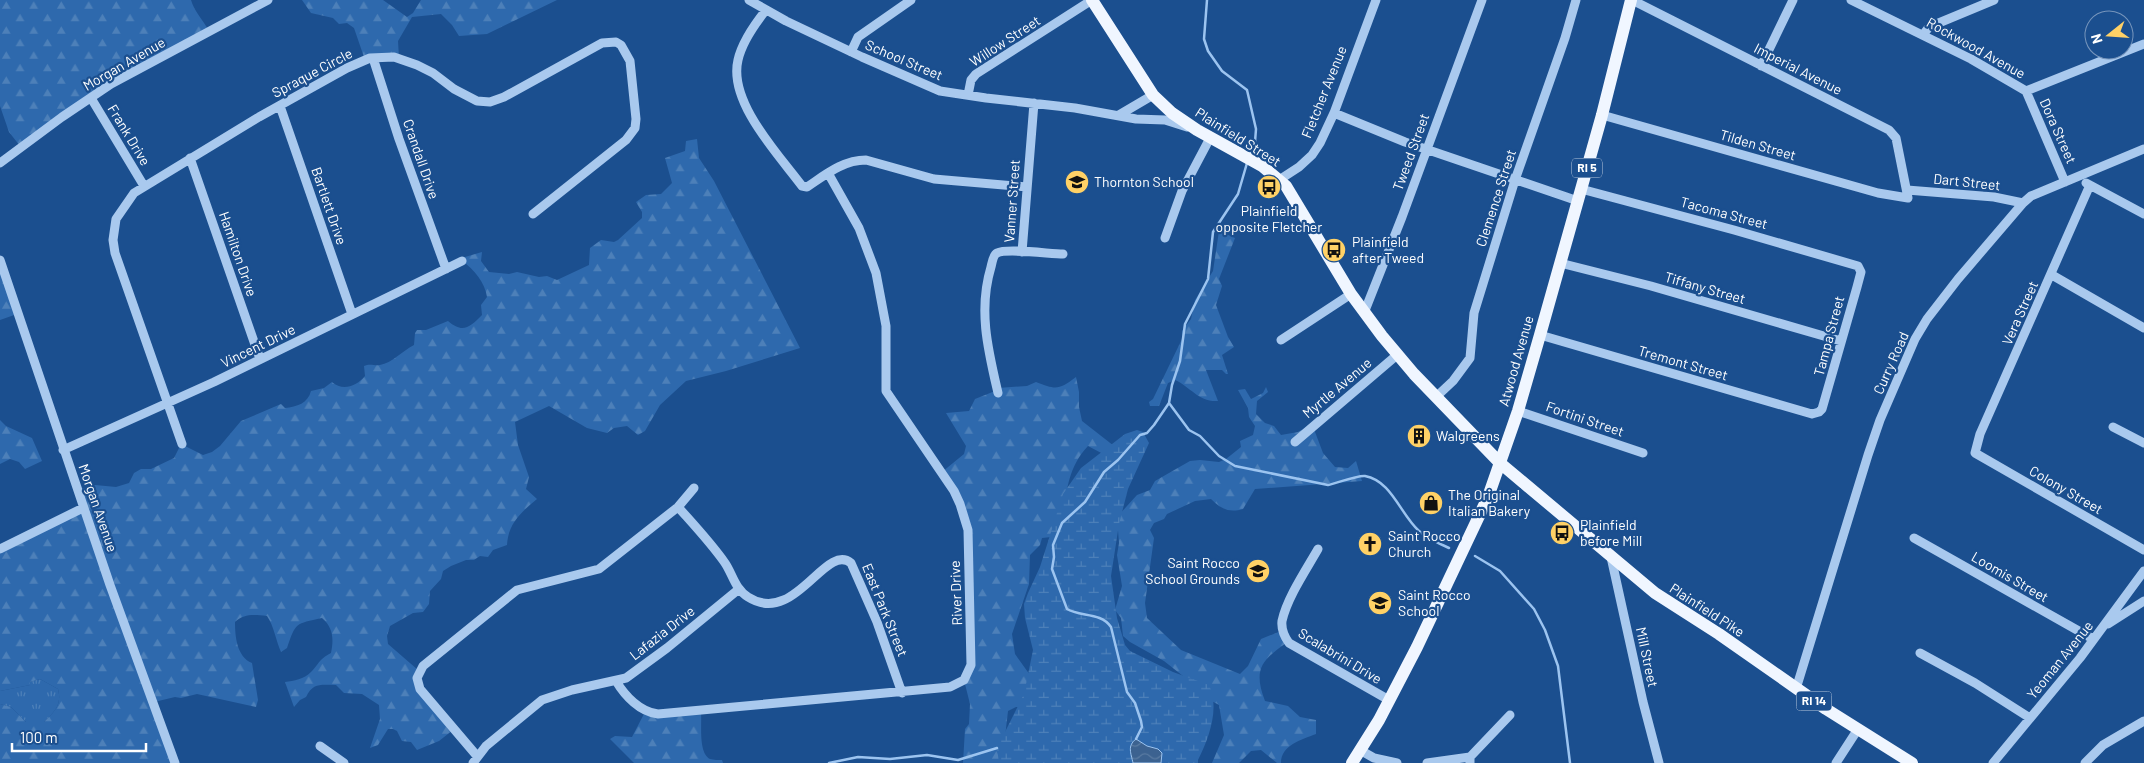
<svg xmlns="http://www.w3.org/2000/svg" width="2144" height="763" font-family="Barlow,sans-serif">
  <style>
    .grass { fill: url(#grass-tufts) }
    .forest { fill: url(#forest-firs) }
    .wetland { fill: url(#wetland-marsh) }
    .water { fill: url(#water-waves); stroke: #9cc4f0 }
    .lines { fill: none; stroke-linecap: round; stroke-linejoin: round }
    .stream { stroke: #9cc4f0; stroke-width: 2.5 }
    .minor { stroke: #a9c9ee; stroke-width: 9 }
    .major { stroke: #f0f6ff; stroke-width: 12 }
    .labels { text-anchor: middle; stroke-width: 4.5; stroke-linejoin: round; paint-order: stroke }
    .shield { fill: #1b4f8f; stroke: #bbcadd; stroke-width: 1 }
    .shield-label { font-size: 12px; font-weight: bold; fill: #fff }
    .street-label { font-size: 14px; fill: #fff; stroke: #1b4f8f }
    .poi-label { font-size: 14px; fill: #fff; stroke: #1b4f8f; text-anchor: start }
  </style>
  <defs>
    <pattern id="grass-tufts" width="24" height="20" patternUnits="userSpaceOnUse" patternTransform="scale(1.25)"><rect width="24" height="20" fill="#2e69ad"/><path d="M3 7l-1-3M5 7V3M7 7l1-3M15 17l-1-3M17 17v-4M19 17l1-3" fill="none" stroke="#4d80b9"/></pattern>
    <pattern id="forest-firs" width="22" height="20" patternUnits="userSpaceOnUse" patternTransform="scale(1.25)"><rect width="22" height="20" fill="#2e69ad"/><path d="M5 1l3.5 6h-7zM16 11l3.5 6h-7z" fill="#4d80b9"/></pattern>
    <pattern id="wetland-marsh" width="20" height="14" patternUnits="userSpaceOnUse" patternTransform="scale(1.25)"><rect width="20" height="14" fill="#2e69ad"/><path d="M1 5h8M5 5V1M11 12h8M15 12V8" fill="none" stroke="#4d80b9"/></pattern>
    <pattern id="water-waves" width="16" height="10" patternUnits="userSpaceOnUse" patternTransform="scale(1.25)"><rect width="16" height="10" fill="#3c6290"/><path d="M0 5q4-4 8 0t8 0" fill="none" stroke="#597aa1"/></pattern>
  </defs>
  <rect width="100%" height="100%" fill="#1b4f8f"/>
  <path class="grass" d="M 40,679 L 58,689 C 62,705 55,711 44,722 L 26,722 L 11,707 L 0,704 L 0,691 L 30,685 L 30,682 Z"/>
  <path class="forest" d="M 0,0 L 191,0 C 194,11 203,20 209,31 L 109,84 L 20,146 L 9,132 L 0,106 Z
    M 302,0 L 383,0 L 407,17 L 413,13 L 421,0 L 557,0 L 487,34 L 459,36 L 452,25 L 441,14 L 412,17 L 398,41 L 399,58 L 365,60 L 354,28 L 347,23 L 339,24 L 333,18 L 311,13 Z
    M 697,139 L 699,158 L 714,181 L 800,348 L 726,371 L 686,381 L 660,405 L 645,431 L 638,435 L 627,426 L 614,428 L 607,433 L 587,428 L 549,406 L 515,422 L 518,445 L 529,477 L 526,489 L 537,499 C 521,512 508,524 507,545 L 493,550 L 488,557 L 480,556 L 474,560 L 466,560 L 451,566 L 443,571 L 441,579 L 430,591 L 429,604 L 423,612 L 413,613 L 390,626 L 387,636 L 388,644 L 418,670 L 416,678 L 453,730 L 439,741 L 417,750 L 411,742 L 402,741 L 397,731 L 393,729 L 388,729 L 378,745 L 370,748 L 380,719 L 379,705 L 362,694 L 344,693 L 336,685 C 322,685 313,682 306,697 L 300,700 L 294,707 L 285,682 C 294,681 304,679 311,672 C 320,663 318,660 331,653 C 334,639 333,627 322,618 C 295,624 296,622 287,648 L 281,652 C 276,641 274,626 267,616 C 254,615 245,613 235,622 C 235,637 237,657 252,663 L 258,700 L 256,707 L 197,694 L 181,698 L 175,697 L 154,702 L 174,763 L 0,763 L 0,704 L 11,707 L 26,722 L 44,722 C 55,711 62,705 58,689 L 40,679 L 30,682 L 30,685 L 0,691 L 0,549 L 81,509 L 78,490 L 95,485 L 116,487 L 129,483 L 134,473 L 141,469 L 151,469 L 174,458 L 181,444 L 203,455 L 212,452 L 220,446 L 241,421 L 281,404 L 285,408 C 297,407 308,403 311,391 L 324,388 L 332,382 C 342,391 356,387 365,376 L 364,366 C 370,363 374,366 380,365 C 392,363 402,351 414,345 L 415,333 L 417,330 L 426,330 L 448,321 C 463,334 470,327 482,315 L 481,305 L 487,297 C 485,283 474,269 462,261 L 465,257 L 482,252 L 481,261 L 489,272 L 509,274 L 517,272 L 539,277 L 547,276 L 557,280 L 589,265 L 590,248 L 601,240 L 614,242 L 618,240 L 642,218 L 642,212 L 636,202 L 646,195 L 661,194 L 672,183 L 665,158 L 685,151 L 686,141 Z
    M 1219,231 L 1235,238 L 1219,279 L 1222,286 L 1216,305 L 1228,337 L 1234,347 L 1222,355 L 1228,374 L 1226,374 L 1222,370 L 1206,370 L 1218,401 C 1198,402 1191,387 1175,380 L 1168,383 L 1159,406 L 1150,406 L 1149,402 L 1153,399 L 1182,339 L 1182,331 L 1191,319 L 1195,300 L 1213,271 Z
    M 0,261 L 17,314 L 0,320 Z
    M 1076,377 L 1079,392 L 1079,407 L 1082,421 L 1114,446 L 1107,456 L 1088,446 C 1059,477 1072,508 1051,537 L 1042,538 L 1040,545 L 1030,555 L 1029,584 L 1012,634 L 1015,654 L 1035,682 L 1041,707 L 1016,707 L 1008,711 L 1002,763 L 963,763 L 965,729 L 969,724 L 970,704 L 964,680 L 970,665 L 967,534 L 962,514 L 942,472 L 964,454 L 966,446 L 946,413 L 969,411 L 975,399 L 995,391 L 998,388 L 1027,386 L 1036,382 C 1056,390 1059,390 1076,377 Z
    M 1266,387 L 1268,392 L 1257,401 L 1256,414 L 1265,423 L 1274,426 L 1281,435 L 1298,432 L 1312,424 L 1323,453 L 1335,467 L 1348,468 L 1356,461 L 1362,481 L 1255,489 L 1243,509 C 1229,513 1221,509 1211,499 L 1195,501 L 1167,514 L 1164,519 L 1154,523 L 1150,530 L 1154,538 L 1145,603 L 1147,618 L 1181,650 L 1240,674 L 1248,666 L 1261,639 L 1281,631 L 1288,642 C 1261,660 1253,670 1265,701 L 1288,706 L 1300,717 L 1316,720 L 1316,734 C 1301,740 1281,745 1281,763 L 1277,763 L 1261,750 L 1251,751 L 1239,763 L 1212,763 L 1224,735 L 1219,705 L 1199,694 L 1183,676 L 1164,661 L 1130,642 L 1123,636 L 1121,618 L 1115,610 L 1122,586 L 1117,555 L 1119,543 L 1117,517 L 1137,495 L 1150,490 L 1155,481 L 1190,461 L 1200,460 L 1219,462 L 1226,459 L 1241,447 L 1240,441 L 1253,435 L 1255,426 L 1249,417 L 1248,408 L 1238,390 L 1245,389 L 1251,399 L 1263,393 Z
    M 0,420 L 6,426 L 32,438 L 42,461 L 25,469 L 19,462 L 10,459 L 0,464 Z
    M 645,712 L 701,713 C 702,724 698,753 710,759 C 713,760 719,760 722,760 L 723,763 L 634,763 L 610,739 L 615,736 L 632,737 Z"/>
  <path class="wetland" d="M 1137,430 L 1143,432 L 1149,443 L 1128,489 L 1119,524 L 1111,576 L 1117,618 L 1125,645 L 1130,651 L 1173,672 L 1209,685 C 1220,708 1209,738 1198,760 L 1198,763 L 999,763 L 997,748 L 1024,694 L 1033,650 L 1025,618 L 1024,604 L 1028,593 L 1040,567 L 1063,494 L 1081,468 L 1125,434 Z"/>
  <path class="water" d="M 1136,739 L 1147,746 L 1158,749 L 1162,753 L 1161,763 L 1133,763 C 1131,753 1127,746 1136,739 Z"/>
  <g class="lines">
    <path class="stream" d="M 1207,0 L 1204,39 L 1208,51 L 1222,71 L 1247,90 L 1256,129 L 1255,142 L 1250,156
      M 1169,403 L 1189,430 L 1200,436 L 1219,456 L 1235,466 L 1328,485 C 1337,483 1358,475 1365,476 C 1392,481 1400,514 1419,531 C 1427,538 1440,544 1449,548
      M 1475,556 L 1500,571 L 1534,609 L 1545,630 L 1558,666 L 1570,763
      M 1136,739 L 1142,727 L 1141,721 L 1135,703 L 1127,692 L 1111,627 C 1101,612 1080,617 1067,609 L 1052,569 L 1054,557 L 1053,545 L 1062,523 L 1085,502 L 1104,472 L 1118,460 L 1140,435 L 1147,433 L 1154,425 L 1169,403 L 1172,385 L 1180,361 L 1185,324 L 1208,279 L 1213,232 L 1238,194 L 1247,163
      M 829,763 L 858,757 L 890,759 L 927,755 L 958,760 L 997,748"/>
    <path class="minor" d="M 749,0 L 786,21 L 862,57 L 940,91 L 986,98 L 1075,108 L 1136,119 L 1165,120 L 1187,127
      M 1851,0 L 1971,59 L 2026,91
      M 766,10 C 754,25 742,42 738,60 C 728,102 779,155 802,186 L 807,187 C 825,175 843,160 866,160 L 934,179 L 1027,187
      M 1923,35 L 1929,27 L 1994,0
      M 851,52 L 858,37 L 911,0
      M 373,58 L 399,139 L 446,269
      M 1761,66 L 1793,0
      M 2026,91 L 2144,44
      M 2026,91 L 2065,182
      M 968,95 L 971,80 L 976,74 L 1092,0
      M 91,98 L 144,186
      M 280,106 L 352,314
      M 1334,113 L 1405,142 L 1578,201
      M 1119,115 L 1153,95
      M 1602,115 L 1878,193 L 1908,198 L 1896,138 L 1889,130 L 1632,0
      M 190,158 L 260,359
      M 0,163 L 62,117 L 111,84 L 268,0
      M 1279,180 L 1299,167 L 1312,155 L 1320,143 L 1334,113 L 1376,0
      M 2086,183 L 2144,214
      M 2090,185 L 1980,434 L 1975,453 L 2144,550
      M 1907,190 L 1994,197 L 2023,203
      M 1165,238 L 1182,191 L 1210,138
      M 1022,252 L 1034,103
      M 0,260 L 110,585 L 175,763
      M 1560,263 L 1651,286 L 1841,341
      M 2052,275 L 2144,328
      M 1364,313 L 1402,217 L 1482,0
      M 1540,335 L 1812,414 L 1819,412 L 1822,409 L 1857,287 L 1861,272 L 1858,266 L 1734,230 L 1581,189
      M 1281,340 L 1351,294
      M 998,393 C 988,350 978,310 991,267 C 992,263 993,255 997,253 C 1007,248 1051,254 1063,254
      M 1437,396 L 1453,381 L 1470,358 L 1474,313 L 1515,180 L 1565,38 L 1576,0
      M 1518,411 L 1643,453
      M 2113,427 L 2144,443
      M 1295,442 L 1397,355
      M 182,444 L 115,253 L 113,240 L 116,219 L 134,193 L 259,117 L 347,68 L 370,58 L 394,57 L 417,65 L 433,73 L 454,89 L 477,101 L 490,102 L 504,97 L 602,43 L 616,42 L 621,45 L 630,61 L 636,119 L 635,128 L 626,140 L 533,214
      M 63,450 L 214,382 L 462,261
      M 678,507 C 694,525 711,543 725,563 C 733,575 735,589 748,597 C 795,627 825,542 851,563 L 877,622 L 902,693
      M 1914,538 L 2093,639
      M 0,549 L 83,508
      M 1318,549 C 1306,570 1287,598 1282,621 C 1281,630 1284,636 1289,643 L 1389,700
      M 1611,557 L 1643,702 L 1659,763
      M 2108,624 L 2144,601
      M 1920,653 L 1975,683 L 2030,718
      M 616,681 C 625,696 640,712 658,714 L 950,687 L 964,680 L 971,665 L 968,530 L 960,504 L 954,491 L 886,391 L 886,326 L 876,273 L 859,228 L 828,173
      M 1796,689 L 1868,455 L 1880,420 L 1915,339 L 1927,319 L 1958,279 L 2023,203 L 2031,196 L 2144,149
      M 320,746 L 344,763
      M 1360,750 L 1374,758 L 1397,763
      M 477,756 L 420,689 L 417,678 L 423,666 L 517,590 L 599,569 L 678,507 L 694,488
      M 473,763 L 486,746 L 542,700 L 572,690 L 626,678 L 667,648 L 739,589
      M 1427,763 L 1470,757
      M 1470,763 L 1470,757 L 1510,715
      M 1836,763 L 1858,729
      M 1993,763 L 2080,658 L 2144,571
      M 2085,763 L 2103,745 L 2144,721"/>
    <path class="major" d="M 1092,0 L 1153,95 L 1172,113 L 1197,130 L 1262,166 L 1286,186 L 1351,294 L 1382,336 L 1414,374 L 1500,463 L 1655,593 L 1719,634 L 1826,709 L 1912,763
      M 1352,763 L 1379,720 L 1417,647 L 1488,497 L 1518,411 L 1540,335 L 1602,115 L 1631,0"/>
  </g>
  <defs>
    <g id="school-disc" transform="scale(1.25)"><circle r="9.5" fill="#ffd166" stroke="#1b4f8f"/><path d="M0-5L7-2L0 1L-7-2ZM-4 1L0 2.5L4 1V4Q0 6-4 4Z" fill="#111"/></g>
    <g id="bus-disc" transform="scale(1.25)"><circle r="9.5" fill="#ffd166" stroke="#1b4f8f"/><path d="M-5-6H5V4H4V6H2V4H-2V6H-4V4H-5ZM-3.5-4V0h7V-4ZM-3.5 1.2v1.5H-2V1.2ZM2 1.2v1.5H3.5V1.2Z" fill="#111"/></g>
    <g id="building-disc" transform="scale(1.25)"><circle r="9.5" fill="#ffd166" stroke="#1b4f8f"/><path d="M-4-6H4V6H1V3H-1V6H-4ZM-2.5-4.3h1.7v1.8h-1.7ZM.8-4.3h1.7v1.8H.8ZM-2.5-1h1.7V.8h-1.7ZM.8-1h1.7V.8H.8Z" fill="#111"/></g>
    <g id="shop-disc" transform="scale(1.25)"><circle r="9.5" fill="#ffd166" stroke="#1b4f8f"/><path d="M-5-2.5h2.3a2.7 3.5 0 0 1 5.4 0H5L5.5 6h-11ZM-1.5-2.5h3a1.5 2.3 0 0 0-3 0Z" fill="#111"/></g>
    <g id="church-disc" transform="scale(1.25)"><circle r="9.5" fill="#ffd166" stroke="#1b4f8f"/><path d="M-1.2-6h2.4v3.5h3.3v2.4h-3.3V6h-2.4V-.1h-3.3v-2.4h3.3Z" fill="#111"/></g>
  </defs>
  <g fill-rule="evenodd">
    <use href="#school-disc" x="1077" y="182"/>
    <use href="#bus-disc" x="1269" y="187"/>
    <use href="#bus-disc" x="1334" y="250"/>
    <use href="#building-disc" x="1419" y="436"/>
    <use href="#shop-disc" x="1431" y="503"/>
    <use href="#bus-disc" x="1562" y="533"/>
    <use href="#church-disc" x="1370" y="544"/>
    <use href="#school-disc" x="1258" y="571"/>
    <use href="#school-disc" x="1380" y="603"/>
  </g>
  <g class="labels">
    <g class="shield">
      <rect x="1572" y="158.5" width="30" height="19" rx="4"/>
      <rect x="1796.5" y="691.5" width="35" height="19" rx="4"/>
    </g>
    <g class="shield-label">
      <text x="1587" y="172">RI 5</text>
      <text x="1814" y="705">RI 14</text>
    </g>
    <g class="street-label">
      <text transform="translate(1005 41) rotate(-33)" y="5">Willow Street</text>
      <text transform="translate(1976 48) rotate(29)" y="5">Rockwood Avenue</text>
      <text transform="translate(904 60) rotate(23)" y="5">School Street</text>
      <text transform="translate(124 64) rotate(-30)" y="5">Morgan Avenue</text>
      <text transform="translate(1798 69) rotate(27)" y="5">Imperial Avenue</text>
      <text transform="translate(312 73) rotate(-28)" y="5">Spraque Circle</text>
      <text transform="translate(1324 92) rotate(-68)" y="5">Fletcher Avenue</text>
      <text transform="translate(2058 131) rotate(66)" y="5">Dora Street</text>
      <text transform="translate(129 135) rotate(59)" y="5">Frank Drive</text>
      <text transform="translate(1238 137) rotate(32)" y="5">Plainfield Street</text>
      <text transform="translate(1758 145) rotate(16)" y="5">Tilden Street</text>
      <text transform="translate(1411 152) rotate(-70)" y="5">Tweed Street</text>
      <text transform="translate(421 159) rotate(71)" y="5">Crandall Drive</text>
      <text transform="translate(1967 182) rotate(6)" y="5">Dart Street</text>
      <text transform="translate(1496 198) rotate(-72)" y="5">Clemence Street</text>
      <text transform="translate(1012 201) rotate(-86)" y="5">Vanner Street</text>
      <text transform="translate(329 206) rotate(71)" y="5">Bartlett Drive</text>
      <text transform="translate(1724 213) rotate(15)" y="5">Tacoma Street</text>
      <text transform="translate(238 254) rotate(71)" y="5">Hamilton Drive</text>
      <text transform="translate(1705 288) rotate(16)" y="5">Tiffany Street</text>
      <text transform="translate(2020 313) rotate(-66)" y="5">Vera Street</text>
      <text transform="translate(1829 336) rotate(-75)" y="5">Tampa Street</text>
      <text transform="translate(258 346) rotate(-26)" y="5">Vincent Drive</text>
      <text transform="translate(1516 361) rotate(-74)" y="5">Atwood Avenue</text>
      <text transform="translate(1683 363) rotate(16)" y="5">Tremont Street</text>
      <text transform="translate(1891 363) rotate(-66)" y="5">Curry Road</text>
      <text transform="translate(1337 388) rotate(-40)" y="5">Myrtle Avenue</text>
      <text transform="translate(1585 419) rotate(19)" y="5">Fortini Street</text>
      <text transform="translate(2066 490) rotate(30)" y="5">Colony Street</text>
      <text transform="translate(98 508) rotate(71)" y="5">Morgan Avenue</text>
      <text transform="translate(2010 577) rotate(30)" y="5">Loomis Street</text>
      <text transform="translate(956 593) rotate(-92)" y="5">River Drive</text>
      <text transform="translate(885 610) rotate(68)" y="5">East Park Street</text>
      <text transform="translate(1707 610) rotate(33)" y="5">Plainfield Pike</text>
      <text transform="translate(662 633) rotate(-38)" y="5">Lafazia Drive</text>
      <text transform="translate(1340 656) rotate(31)" y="5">Scalabrini Drive</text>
      <text transform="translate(1647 657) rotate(78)" y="5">Mill Street</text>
      <text transform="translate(2060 660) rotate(-51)" y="5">Yeoman Avenue</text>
    </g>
    <g class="poi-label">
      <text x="1094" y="187">Thornton School</text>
      <text x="1269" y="216" text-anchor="middle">Plainfield<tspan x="1269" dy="16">opposite Fletcher</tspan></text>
      <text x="1352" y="247">Plainfield<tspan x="1352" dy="16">after Tweed</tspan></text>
      <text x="1436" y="441">Walgreens</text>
      <text x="1448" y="500">The Original<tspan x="1448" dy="16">Italian Bakery</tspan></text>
      <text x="1580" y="530">Plainfield<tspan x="1580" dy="16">before Mill</tspan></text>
      <text x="1388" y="541">Saint Rocco<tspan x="1388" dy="16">Church</tspan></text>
      <text x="1240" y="568" text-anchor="end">Saint Rocco<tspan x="1240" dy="16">School Grounds</tspan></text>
      <text x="1398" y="600">Saint Rocco<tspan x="1398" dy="16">School</tspan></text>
    </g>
  </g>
  <g transform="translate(2109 35) rotate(253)"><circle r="24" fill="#1b4f8f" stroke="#7695bc"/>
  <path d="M0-4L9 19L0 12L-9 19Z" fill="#ffd166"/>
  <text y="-8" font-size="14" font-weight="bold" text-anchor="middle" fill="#ffffff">N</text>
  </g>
  <path d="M12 743v8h134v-8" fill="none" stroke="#ffffff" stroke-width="2.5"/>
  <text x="20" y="743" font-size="15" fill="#ffffff" stroke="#1b4f8f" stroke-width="4" paint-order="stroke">100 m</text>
</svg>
